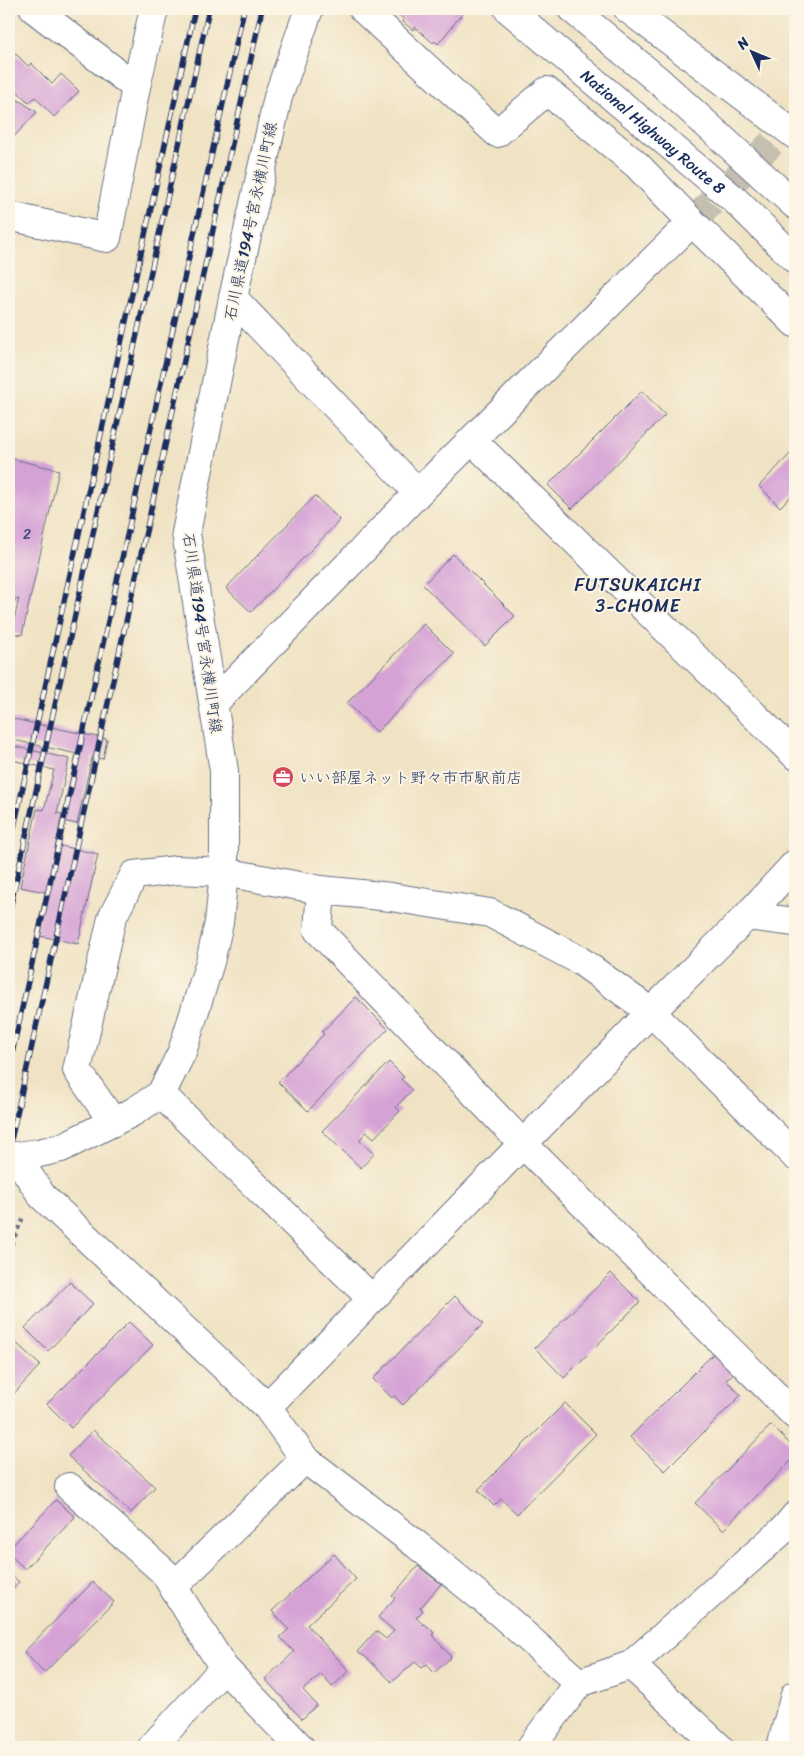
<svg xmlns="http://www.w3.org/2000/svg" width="804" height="1756" font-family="Sriracha,'Klee One',sans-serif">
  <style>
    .building { fill: #d5a2d6 }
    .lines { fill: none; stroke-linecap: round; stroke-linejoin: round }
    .minor-tunnel { stroke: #c5bfb0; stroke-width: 28; stroke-dasharray: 28 14; stroke-linecap: butt }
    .minor-casing { stroke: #666e82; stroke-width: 30 }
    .major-casing { stroke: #666e82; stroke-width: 30 }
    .highway-casing { stroke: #666e82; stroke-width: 30 }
    .path { stroke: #666e82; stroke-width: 3; stroke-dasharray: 4 4; stroke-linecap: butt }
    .minor { stroke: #fff; stroke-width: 28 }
    .major { stroke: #fff; stroke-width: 28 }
    .highway { stroke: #fff; stroke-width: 28 }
    .rail-casing { stroke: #1b2f5e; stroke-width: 5.5 }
    .rail { stroke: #fcf5e5; stroke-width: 4; stroke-dasharray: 11; stroke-linecap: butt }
    .labels { text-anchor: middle; stroke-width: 4; stroke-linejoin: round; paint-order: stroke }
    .number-label { font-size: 14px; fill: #4a4c7c }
    .street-label { font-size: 16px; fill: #1b2f5e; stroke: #fcf5e5 }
    .poi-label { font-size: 16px; fill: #1b2f5e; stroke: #fcf5e5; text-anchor: start }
    .neighbourhood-label { font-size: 18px; letter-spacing: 1px; fill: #1b2f5e; stroke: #fcf5e5 }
  </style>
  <rect width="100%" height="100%" fill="#fcf5e5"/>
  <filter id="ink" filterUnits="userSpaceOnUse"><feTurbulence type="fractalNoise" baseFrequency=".02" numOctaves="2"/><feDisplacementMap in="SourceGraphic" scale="10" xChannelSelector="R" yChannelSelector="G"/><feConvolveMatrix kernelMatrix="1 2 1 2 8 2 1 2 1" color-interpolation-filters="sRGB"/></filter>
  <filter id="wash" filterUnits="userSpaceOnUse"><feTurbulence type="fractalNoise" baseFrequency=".0096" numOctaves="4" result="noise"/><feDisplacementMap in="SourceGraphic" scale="20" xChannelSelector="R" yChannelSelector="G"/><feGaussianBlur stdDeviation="1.12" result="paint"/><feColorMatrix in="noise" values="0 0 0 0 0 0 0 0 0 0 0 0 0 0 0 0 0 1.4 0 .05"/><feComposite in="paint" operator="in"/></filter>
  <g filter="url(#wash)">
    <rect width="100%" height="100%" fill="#f0e3c4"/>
    <g id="blocks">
      <path class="building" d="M 391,9 L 455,9 L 462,14 L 438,44 L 435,41 L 433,43 L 415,27 L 413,30 L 402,21 L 404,19 Z
        M 9,47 L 28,66 L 31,63 L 52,84 L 61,74 L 79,91 L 54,117 L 35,97 L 29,103 L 9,83 Z
        M 9,94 L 37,112 L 9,142 Z
        M 642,391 L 665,415 L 572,509 L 548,485 Z
        M 795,449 L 795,492 L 780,507 L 759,486 Z
        M 9,458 L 59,470 L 22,635 L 11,633 L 19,599 L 9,601 Z
        M 315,496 L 340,520 L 251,612 L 226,588 Z
        M 453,554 L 515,616 L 485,646 L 423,585 Z
        M 424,624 L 454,654 L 377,732 L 347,703 Z
        M 9,718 L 107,739 L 103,759 L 92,757 L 77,824 L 62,821 L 77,754 L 9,739 Z
        M 9,745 L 69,759 L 57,813 L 62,814 L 53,859 L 56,845 L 98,854 L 78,944 L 36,935 L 45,892 L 20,887 L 37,809 L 44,810 L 54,770 L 12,760 L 9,771 Z
        M 356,997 L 388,1029 L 308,1111 L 278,1082 L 324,1034 L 322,1032 Z
        M 389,1062 L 404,1077 L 401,1079 L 412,1090 L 396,1107 L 400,1111 L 374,1138 L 367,1132 L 359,1140 L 374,1154 L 361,1168 L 322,1131 Z
        M 611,1273 L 640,1302 L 564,1378 L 535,1348 Z
        M 70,1282 L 93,1304 L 48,1351 L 25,1328 Z
        M 455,1296 L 483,1324 L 403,1405 L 394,1396 L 392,1398 L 373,1379 Z
        M 129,1322 L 153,1345 L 71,1428 L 47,1404 Z
        M 12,1339 L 40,1365 L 11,1397 L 9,1395 L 9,1343 Z
        M 714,1353 L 734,1373 L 726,1380 L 741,1395 L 665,1471 L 630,1437 Z
        M 565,1403 L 596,1434 L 517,1514 L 501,1499 L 494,1506 L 478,1490 Z
        M 771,1425 L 795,1449 L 795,1457 L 723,1530 L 695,1503 Z
        M 93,1430 L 155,1487 L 131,1513 L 68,1456 Z
        M 56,1500 L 75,1517 L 25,1569 L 9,1554 L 9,1549 Z
        M 334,1554 L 356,1579 L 307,1625 L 349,1671 L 332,1687 L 321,1674 L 303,1690 L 317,1705 L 302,1719 L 265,1679 L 294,1652 L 280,1637 L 289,1629 L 272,1611 Z
        M 418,1566 L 441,1584 L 420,1608 L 423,1610 L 416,1618 L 424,1625 L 425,1624 L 434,1633 L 432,1634 L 451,1657 L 434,1673 L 427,1664 L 422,1668 L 415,1662 L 392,1682 L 367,1658 L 357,1652 L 376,1631 L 386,1639 L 394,1631 L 378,1617 L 395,1598 L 392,1596 Z
        M 9,1572 L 19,1582 L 9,1593 Z
        M 93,1582 L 114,1602 L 44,1673 L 24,1652 Z"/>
    </g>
  </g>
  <g filter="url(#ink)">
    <use href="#blocks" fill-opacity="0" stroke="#666e82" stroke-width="1"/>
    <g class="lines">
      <path class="minor-tunnel" d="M 692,222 L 787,128"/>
      <g class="minor-casing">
        <path id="minor" d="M 34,9 L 136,87
          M 363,9 L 497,133 L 547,91 L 637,165 L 692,222 L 795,323
          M 628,9 L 795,135
          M 9,216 L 107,238 L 136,87 L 154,9
          M 233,298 L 418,493
          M 473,441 L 795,755
          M 214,703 L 418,493 L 692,222
          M 795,864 L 747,916 L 795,922
          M 321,890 L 318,930 L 523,1144 L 795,1415
          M 161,1094 L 372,1299
          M 113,1122 L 77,1070 L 112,918 L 134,875 L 177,870 L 224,872 L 321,890 L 391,897 L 490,913 L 579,960 L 651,1012 L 795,1156
          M 16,1156 L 42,1196 L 267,1407 L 305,1459 L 173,1587 L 224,1668 L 300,1747
          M 267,1407 L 651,1012 L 747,916
          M 305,1459 L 417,1545 L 500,1613 L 579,1683
          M 69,1487 L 165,1573 L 173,1587
          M 631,1665 L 719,1747
          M 152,1747 L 224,1668
          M 531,1747 L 579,1683 L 631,1665 L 784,1529 L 795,1516
          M 781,1747 L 795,1695"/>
      </g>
      <g class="major-casing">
        <path id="major" d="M 9,1157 L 39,1153 L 61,1148 L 133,1112 L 161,1094 L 182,1052 L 210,962 L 219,923 L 224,872 L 224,771 L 186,533 L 233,298 L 278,97 L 309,9"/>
      </g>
      <g class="highway-casing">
        <g id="highway">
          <path id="s1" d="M 508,9 L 736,201 L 795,259"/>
          <path d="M 572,9 L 659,81 L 795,205"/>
        </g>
      </g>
      <path class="path" d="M 9,1252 L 24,1216"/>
      <use href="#minor" class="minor"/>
      <use href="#major" class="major"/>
      <use href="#highway" class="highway"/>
      <g class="rail-casing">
        <path id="rail" d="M 9,850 L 195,9
          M 9,913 L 209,9
          M 9,1067 L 244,9
          M 9,1149 L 262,9"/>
      </g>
      <use href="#rail" class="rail"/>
    </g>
  </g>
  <defs>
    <g id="office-disc" transform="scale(1.125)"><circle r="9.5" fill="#d1495b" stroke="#fcf5e5"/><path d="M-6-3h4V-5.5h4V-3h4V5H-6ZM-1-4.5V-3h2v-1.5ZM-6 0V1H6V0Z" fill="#fff"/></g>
  </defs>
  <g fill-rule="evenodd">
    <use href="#office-disc" x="283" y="777"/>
  </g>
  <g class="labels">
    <g class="number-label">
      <text x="27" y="539">2</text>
    </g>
    <g class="street-label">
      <text dy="6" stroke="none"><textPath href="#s1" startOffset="190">National Highway Route 8</textPath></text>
      <text transform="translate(250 221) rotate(-78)" y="6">石川県道194号宮永横川町線</text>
      <text transform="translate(203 633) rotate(82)" y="6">石川県道194号宮永横川町線</text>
    </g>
    <g class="poi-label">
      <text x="299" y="783">いい部屋ネット野々市市駅前店</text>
    </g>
    <g class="neighbourhood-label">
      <text x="638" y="591">FUTSUKAICHI<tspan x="638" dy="21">3-CHOME</tspan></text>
    </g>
  </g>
  <rect width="804" height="1756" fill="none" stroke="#fcf5e5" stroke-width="30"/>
  <g transform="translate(752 52) rotate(314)" stroke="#fcf5e5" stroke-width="4" paint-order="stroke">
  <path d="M0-4L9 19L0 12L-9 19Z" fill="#1b2f5e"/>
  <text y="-8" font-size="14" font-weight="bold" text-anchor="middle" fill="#1b2f5e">N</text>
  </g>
</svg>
